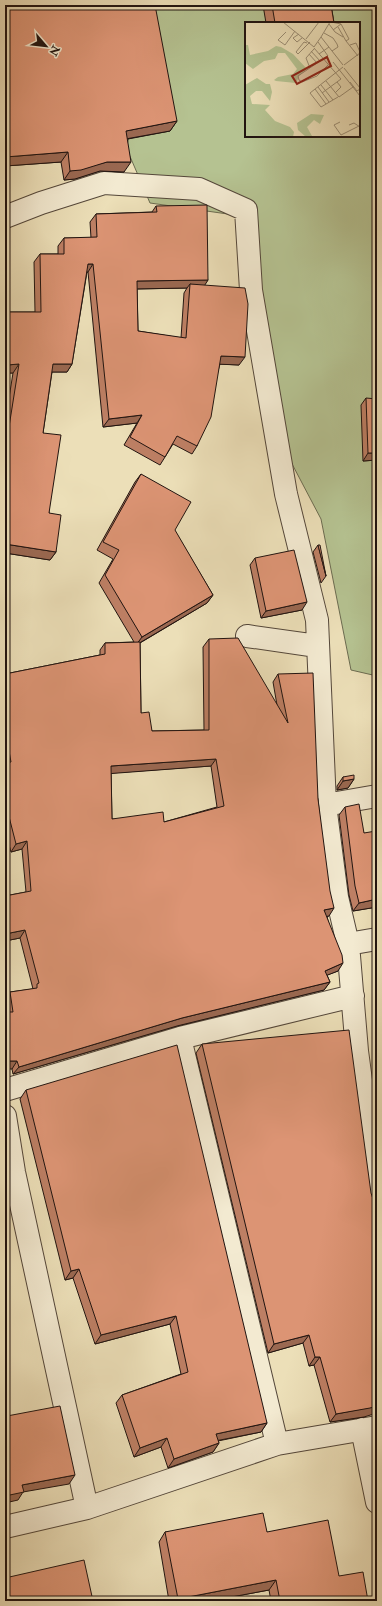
<svg xmlns="http://www.w3.org/2000/svg" width="382" height="1606" font-family="'IM FELL Double Pica',serif">
  <style>
    .green { fill: #b5c291; stroke: #6b6b50; fill-rule: evenodd }
    .lines { fill: none; stroke-linecap: round; stroke-linejoin: round }
    .minor-casing { stroke: #54473a; stroke-width: 24 }
    .minor { stroke: #f3ead1; stroke-width: 22 }
    .wall { fill: #bd7f64; stroke: #211410; fill-rule: evenodd }
    .shaded-wall { fill: #9a6851; stroke: #211410 }
    .building { fill: #dc9474; stroke: #211410; fill-rule: evenodd }
    .inset-road { fill: none; stroke: #9b8e75; stroke-width: 1 }
    .view { fill: #8f2418; fill-opacity: 0.15; stroke: #8f2418; stroke-width: 2 }
    .inset-edge { fill: none; stroke: #211410; stroke-width: 2 }
  </style>
  <rect width="100%" height="100%" fill="#ecdfb8"/>
  <filter id="stains"><feTurbulence type="fractalNoise" baseFrequency=".005" numOctaves="4"/><feColorMatrix values="0 0 0 0 .2 0 0 0 0 .09 0 0 0 0 .02 0 0 0 .5 -.17"/></filter>
  <radialGradient id="worn" r=".72"><stop offset=".6" stop-color="#630" stop-opacity="0"/><stop offset="1" stop-color="#630" stop-opacity=".3"/></radialGradient>
  <path class="green" d="M 65,5 L 377,5 L 377,676 L 351,670 L 321,519 L 270,422 L 256,218 L 150,203 ZM 246,23 L 359,23 L 359,136 L 246,136 Z"/>
  <g class="lines">
    <g class="minor-casing">
      <path id="minor" d="M 5,217 L 41,203 L 104,183 L 199,189 L 246,210 L 251,290 L 286,494 L 317,620 L 325,805 L 337,897 L 348,944 L 357,1051 L 377,1200
        M 247,636 L 317,646
        M 325,805 L 377,796
        M 348,944 L 377,939
        M 180,1038 L 277,1444
        M 5,1090 L 180,1038 L 353,996
        M 5,1116 L 14,1172 L 87,1508
        M 362,1429 L 377,1502
        M 5,1527 L 87,1508 L 277,1444 L 377,1427"/>
    </g>
    <use href="#minor" class="minor"/>
  </g>
  <path class="wall" d="M 263,5 L 331,5 L 334,23 L 266,23 Z
    M 177,121 L 170,131 L 128,139 L 124,172 L 100,171 L 75,179 L 64,180 L 61,162 L 5,166 Z
    M 156,206 L 208,280 L 204,285 L 239,365 L 220,364 L 197,446 L 192,454 L 173,444 L 165,457 L 160,465 L 124,445 L 137,423 L 103,427 L 88,272 L 87,272 L 72,364 L 67,372 L 52,372 L 43,433 L 49,513 L 56,552 L 50,560 L 5,553 L 5,423 L 13,373 L 5,373 L 5,314 L 7,312 L 35,312 L 34,262 L 40,254 L 58,254 L 58,246 L 64,238 L 91,238 L 90,222 L 96,214 L 152,212 ZM 187,288 L 184,293 L 181,338 L 138,331 L 137,289 Z
    M 366,398 L 377,460 L 363,461 L 361,405 Z
    M 141,474 L 213,595 L 207,603 L 140,643 L 141,713 L 152,731 L 204,730 L 203,647 L 209,639 L 277,705 L 273,682 L 278,674 L 318,799 L 329,916 L 327,916 L 338,971 L 327,975 L 330,982 L 324,990 L 177,1026 L 13,1074 L 12,1069 L 5,1005 L 5,998 L 10,992 L 33,989 L 20,938 L 5,941 L 5,896 L 26,892 L 22,849 L 11,852 L 5,830 L 5,674 L 100,655 L 100,650 L 105,643 L 134,642 L 99,583 L 113,559 L 97,550 L 135,482 ZM 211,766 L 217,807 L 164,822 L 112,819 L 111,773 Z
    M 318,545 L 326,576 L 321,583 L 313,552 Z
    M 255,558 L 302,610 L 261,618 L 250,565 Z
    M 343,777 L 354,779 L 348,788 L 337,790 L 337,786 Z
    M 345,807 L 364,833 L 377,907 L 353,911 L 349,895 L 339,815 Z
    M 202,1044 L 364,1417 L 330,1422 L 314,1365 L 309,1366 L 303,1343 L 268,1353 L 196,1053 Z
    M 26,1090 L 267,1423 L 261,1432 L 218,1441 L 219,1443 L 213,1452 L 168,1468 L 161,1447 L 134,1457 L 116,1403 L 122,1395 L 181,1374 L 170,1324 L 95,1344 L 73,1278 L 65,1280 L 20,1099 Z
    M 165,1532 L 267,1532 L 339,1576 L 368,1601 L 271,1601 L 269,1590 L 210,1601 L 169,1601 L 159,1542 Z"/>
  <path class="shaded-wall" d="M 177,121 L 170,131 L 120,140 L 126,131 Z
    M 68,152 L 61,162 L 5,166 L 5,157 Z
    M 107,162 L 131,162 L 124,172 L 100,171 L 75,179 L 64,180 L 70,171 Z
    M 88,264 L 93,264 L 88,272 L 82,272 Z
    M 208,280 L 203,288 L 190,284 L 187,288 L 131,289 L 137,281 Z
    M 221,356 L 245,357 L 239,365 L 215,364 Z
    M 19,364 L 13,373 L 5,373 L 5,367 L 7,365 Z
    M 53,364 L 72,364 L 67,372 L 47,372 Z
    M 142,415 L 137,423 L 103,427 L 109,419 Z
    M 368,453 L 377,453 L 377,460 L 363,461 Z
    M 5,544 L 56,552 L 50,560 L 5,553 Z
    M 213,595 L 207,603 L 136,645 L 142,637 Z
    M 307,602 L 302,610 L 261,618 L 266,611 Z
    M 216,759 L 211,766 L 105,774 L 111,766 Z
    M 354,779 L 348,788 L 337,790 L 343,781 Z
    M 27,841 L 22,849 L 11,852 L 16,844 Z
    M 377,899 L 377,907 L 353,911 L 359,903 Z
    M 334,908 L 329,916 L 319,918 L 324,910 Z
    M 25,930 L 20,938 L 5,941 L 5,934 Z
    M 343,963 L 338,971 L 320,978 L 325,971 Z
    M 330,982 L 324,990 L 177,1026 L 13,1074 L 19,1067 L 182,1018 Z
    M 5,1061 L 17,1061 L 12,1069 L 5,1069 Z
    M 79,1269 L 73,1278 L 65,1280 L 71,1271 Z
    M 176,1316 L 170,1324 L 95,1344 L 101,1335 Z
    M 309,1335 L 303,1343 L 268,1353 L 274,1344 Z
    M 315,1357 L 320,1357 L 314,1365 L 309,1366 Z
    M 377,1406 L 377,1413 L 364,1417 L 330,1422 L 336,1414 Z
    M 267,1423 L 261,1432 L 210,1442 L 216,1434 Z
    M 167,1438 L 161,1447 L 134,1457 L 140,1448 Z
    M 219,1443 L 213,1452 L 168,1468 L 174,1459 Z
    M 75,1475 L 69,1484 L 23,1492 L 18,1500 L 5,1503 L 5,1496 L 22,1485 Z
    M 276,1580 L 269,1590 L 210,1601 L 176,1601 L 178,1599 Z"/>
  <path class="building" d="M 5,5 L 155,5 L 177,121 L 126,131 L 131,162 L 107,162 L 81,170 L 70,171 L 68,152 L 5,157 Z
    M 272,5 L 331,5 L 334,23 L 275,23 Z
    M 207,205 L 208,280 L 137,281 L 138,331 L 186,338 L 190,284 L 245,288 L 248,304 L 245,357 L 221,356 L 211,417 L 197,446 L 177,436 L 165,457 L 130,437 L 142,415 L 109,419 L 93,264 L 88,264 L 72,364 L 53,364 L 43,433 L 61,435 L 49,513 L 61,515 L 56,552 L 5,544 L 5,452 L 19,364 L 7,365 L 7,312 L 41,312 L 40,254 L 64,254 L 64,238 L 97,237 L 96,214 L 157,212 L 156,206 Z
    M 366,398 L 377,399 L 377,453 L 368,453 Z
    M 141,474 L 191,502 L 175,530 L 213,595 L 142,637 L 105,575 L 119,550 L 103,542 Z
    M 318,545 L 320,545 L 326,576 Z
    M 294,550 L 307,602 L 266,611 L 255,558 Z
    M 238,638 L 288,723 L 278,674 L 313,673 L 318,799 L 330,891 L 334,908 L 324,910 L 342,955 L 343,963 L 325,971 L 330,982 L 182,1018 L 19,1067 L 17,1061 L 5,1061 L 5,1012 L 13,1012 L 10,992 L 37,988 L 37,984 L 39,983 L 25,930 L 5,934 L 5,896 L 31,891 L 27,841 L 16,844 L 5,801 L 5,763 L 11,762 L 5,729 L 5,674 L 105,654 L 105,643 L 140,642 L 141,713 L 149,712 L 152,731 L 209,730 L 209,639 ZM 216,759 L 224,806 L 164,822 L 163,812 L 112,819 L 111,766 Z
    M 354,775 L 354,779 L 343,781 L 343,777 Z
    M 359,804 L 364,833 L 376,831 L 377,835 L 377,899 L 359,903 L 355,886 L 345,807 Z
    M 349,1030 L 371,1193 L 373,1199 L 377,1202 L 377,1406 L 370,1408 L 336,1414 L 320,1357 L 315,1357 L 309,1335 L 274,1344 L 202,1044 Z
    M 177,1045 L 267,1423 L 216,1434 L 219,1443 L 174,1459 L 167,1438 L 140,1448 L 122,1395 L 188,1372 L 176,1316 L 101,1335 L 79,1269 L 71,1271 L 26,1090 Z
    M 60,1406 L 75,1475 L 22,1485 L 24,1492 L 5,1496 L 5,1409 L 7,1416 Z
    M 263,1513 L 267,1532 L 328,1520 L 339,1576 L 363,1572 L 368,1601 L 280,1601 L 276,1580 L 178,1599 L 165,1532 Z
    M 84,1560 L 93,1601 L 5,1601 L 5,1578 Z"/>
  <g transform="translate(245 22)">
    <rect width="115" height="115" fill="#ecdfb8"/>
    <path d="M 0,23 L 3,23 L 5,33 L 23,29 L 31,24 L 36,25 L 48,32 L 62,47 L 54,54 L 51,61 L 31,59 L 29,58 L 33,55 L 48,52 L 52,47 L 40,31 L 33,31 L 30,37 L 19,39 L 8,47 L 0,41 ZM 12,56 L 21,62 L 25,62 L 27,70 L 25,79 L 17,69 L 11,69 L 5,74 L 7,82 L 25,83 L 20,88 L 30,99 L 45,105 L 49,110 L 48,115 L 0,115 L 0,63 ZM 66,92 L 79,93 L 75,102 L 69,98 L 62,105 L 67,114 L 75,115 L 61,115 L 53,108 L 52,101 Z" fill="#b5c291"/>
    <path class="inset-road" d="M 38,0 L 69,25 L 76,15M 85,0 L 76,15 L 98,43M 86,0 L 96,2 L 88,8M 84,2 L 90,10 L 98,15M 93,5 L 101,19 L 104,17 L 96,2M 41,10 L 33,18 L 40,23 L 50,9M 79,11 L 88,16 L 92,22 L 93,25 L 87,29M 54,12 L 48,16 L 52,20 L 57,16M 61,17 L 74,0M 101,19 L 113,34M 73,20 L 83,34M 62,21 L 59,20 L 51,30 L 53,32 L 65,20M 105,23 L 111,21 L 115,30M 69,26 L 96,57 L 77,71M 66,29 L 75,39M 64,32 L 72,41M 74,32 L 84,25M 78,37 L 53,54 L 54,58 L 57,60 L 72,54 L 83,43M 88,40 L 104,60M 99,43 L 115,31M 65,46 L 61,36 L 69,27M 99,46 L 115,66M 81,59 L 94,75 L 108,65M 104,60 L 115,74M 105,60 L 112,69 L 115,67M 76,63 L 88,78M 73,65 L 84,80M 70,67 L 81,82M 90,71 L 96,65 L 92,60M 93,75 L 76,85 L 65,71 L 98,45M 95,100 L 89,103 L 96,113 L 114,104M 104,103 L 109,101 L 115,105"/>
    <path class="view" d="M 82,35 L 86,44 L 52,62 L 47,54 Z"/>
    <rect width="115" height="115" class="inset-edge"/>
  </g>
  <rect width="382" height="1606" fill="none" stroke="#ecdfb8" stroke-width="20"/>
  <rect x="6" y="6" width="370" height="1594" fill="none" stroke="#211410" stroke-width="2"/>
  <rect x="10" y="10" width="362" height="1586" fill="none" stroke="#211410"/>
  <g transform="translate(46 46) rotate(118)" stroke="#f3ead1" stroke-width="3" paint-order="stroke">
  <path d="M0-3L7 15L0 10L-7 15Z" fill="#211410"/>
  <text y="-6" font-size="11" font-weight="bold" text-anchor="middle" fill="#211410">N</text>
  </g>
  <rect width="100%" height="100%" filter="url(#stains)"/>
  <rect width="100%" height="100%" fill="url(#worn)"/>
</svg>
